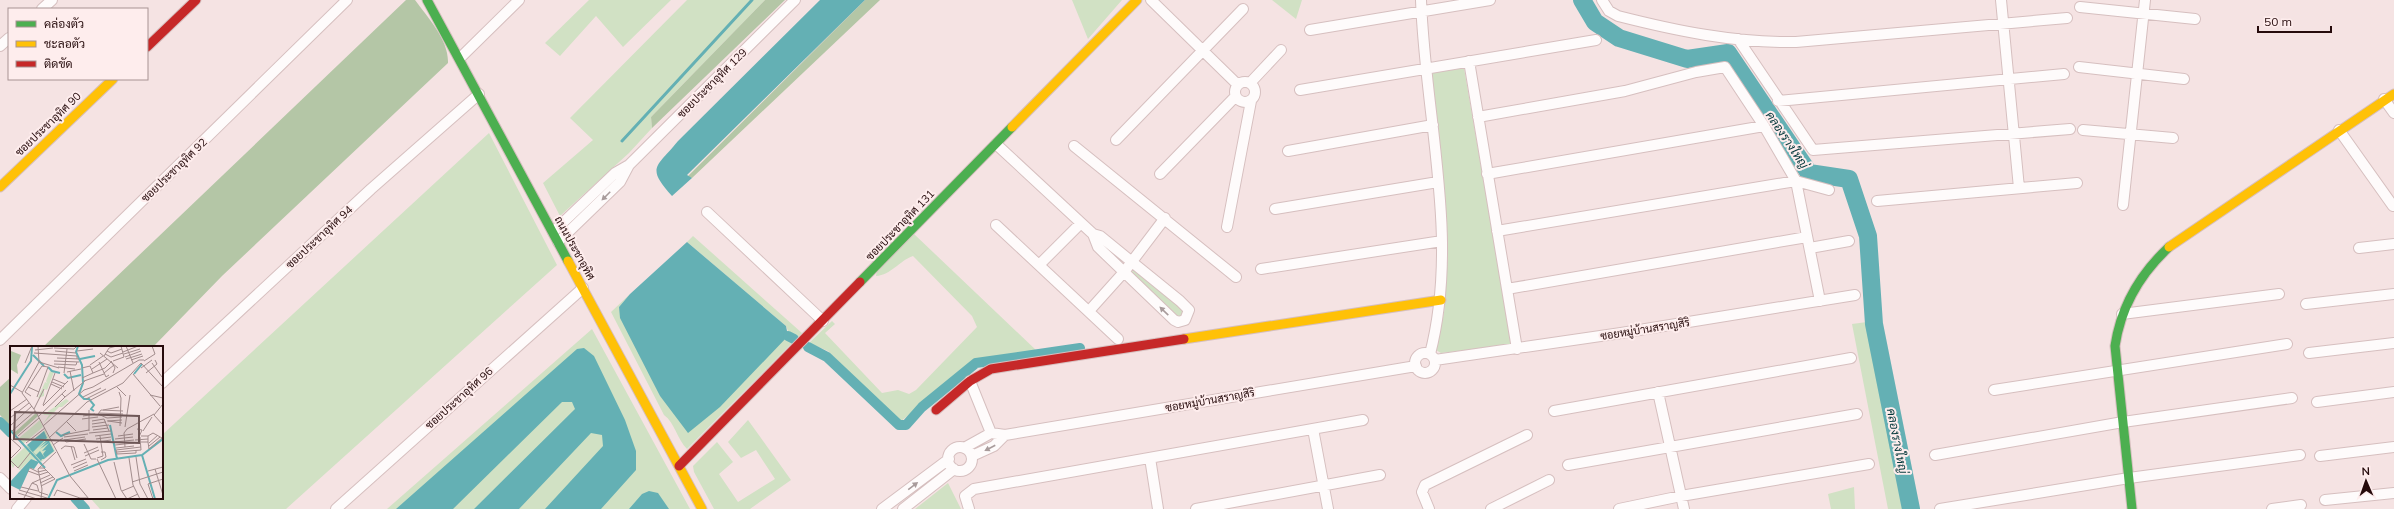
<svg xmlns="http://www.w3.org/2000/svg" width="2394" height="509" font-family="Mulish,Sarabun,sans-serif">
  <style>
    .green { fill: #d1e1c4 }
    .forest { fill: #b4c6a6 }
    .water { fill: #64b0b4 }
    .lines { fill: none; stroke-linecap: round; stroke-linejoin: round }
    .stream { stroke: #64b0b4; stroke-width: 3 }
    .canal { stroke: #64b0b4; stroke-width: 10 }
    .river { stroke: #64b0b4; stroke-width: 18 }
    .street-casing { stroke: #d6bfbf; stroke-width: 12 }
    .fast-casing { stroke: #d6bfbf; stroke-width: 11 }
    .slow-casing { stroke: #d6bfbf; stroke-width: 11 }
    .jam-casing { stroke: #d6bfbf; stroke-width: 11 }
    .street { stroke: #fefbfb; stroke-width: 10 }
    .fast { stroke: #4caf50; stroke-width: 9 }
    .slow { stroke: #ffc107; stroke-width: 9 }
    .jam { stroke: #c62828; stroke-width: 9 }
    .oneway { fill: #a89b9b }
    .labels { text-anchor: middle; stroke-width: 4; stroke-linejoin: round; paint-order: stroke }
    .street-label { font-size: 11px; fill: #260b0c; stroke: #feeded }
    .water-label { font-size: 12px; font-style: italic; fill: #02373a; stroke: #feeded }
    .inset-river { fill: none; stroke: #64b0b4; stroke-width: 2 }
    .inset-road { fill: none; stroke: #a28d8d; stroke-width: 1 }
    .view { fill: #6e5757; fill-opacity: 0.15; stroke: #6e5757; stroke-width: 2 }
    .inset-edge { fill: none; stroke: #260b0c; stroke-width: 2 }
  </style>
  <rect width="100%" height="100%" fill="#f5e3e3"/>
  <path class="green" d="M 589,0 L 671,0 L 623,47 L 596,16 L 560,56 L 545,43 Z
    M 687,0 L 765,0 L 651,117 L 652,128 L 629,153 L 560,216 L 543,183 L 593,140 L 570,118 Z
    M 1072,0 L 1122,0 L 1088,39 Z
    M 1272,0 L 1302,0 L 1296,19 Z
    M 1464,68 L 1511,341 L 1510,345 L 1441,353 L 1436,350 L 1444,313 L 1448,252 L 1432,73 Z
    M 489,133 L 557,265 L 286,509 L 100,509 L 92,500 L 94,498 L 162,498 L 162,435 Z
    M 914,234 L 1037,351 L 977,359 L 900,422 L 828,351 L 809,343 L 832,321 L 835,324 L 825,333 L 882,393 L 898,390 L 909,394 L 916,390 L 977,327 L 972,316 L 913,256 C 899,261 891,275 876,276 L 877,270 Z
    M 693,236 L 802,333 L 687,449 C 677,439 675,423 664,415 L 611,312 L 630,294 L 619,307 L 660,396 L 674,412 L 788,331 L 786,326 L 687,242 Z
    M 1134,270 L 1187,313 L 1177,318 L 1130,273 Z
    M 1867,322 L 1903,509 L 1888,509 L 1852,324 Z
    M 592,329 L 690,509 L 387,509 Z
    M 748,420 L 791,480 L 750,509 L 714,509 L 694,472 L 693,466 L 717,442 L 733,462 L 719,474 L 738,502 L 775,479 L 756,450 L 741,458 L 728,442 Z
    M 948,483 L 961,509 L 915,509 Z
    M 1854,487 L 1855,509 L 1831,509 L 1828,494 Z"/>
  <path class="forest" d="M 406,0 L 415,0 C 428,18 449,40 448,63 L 222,276 L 153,347 L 43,347 Z
    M 765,0 L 785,0 L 652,128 L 651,117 Z
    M 865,0 L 880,0 L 692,178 L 687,177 Z
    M 11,377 L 11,427 L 0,415 L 0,387 Z"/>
  <path class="water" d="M 820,0 L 865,0 L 687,175 L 692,178 L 672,196 C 646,167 656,168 678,141 Z
    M 687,242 L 786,326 L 788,336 L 720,407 L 688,433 L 660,396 L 620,318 L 619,307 L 630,294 Z
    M 584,348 L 594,356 L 625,420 L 636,451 L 636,470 L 601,509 L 545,509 L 603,446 L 602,435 L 591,433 L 519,509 L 474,509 L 575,409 L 572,402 L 562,402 L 453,509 L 396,509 L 577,349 Z
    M 649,491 L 658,493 L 669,509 L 629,509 L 642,494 Z"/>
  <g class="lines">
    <path class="stream" d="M 622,141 L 752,0"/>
    <path class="canal" d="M 788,336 L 794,339
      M 808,347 L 827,357 L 899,425 L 906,425 L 922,407 L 976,363 L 1080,348
      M 0,422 L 11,433
      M 75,498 L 85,509"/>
    <path class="river" d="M 1582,0 L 1595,22 L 1619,38 L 1687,59 L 1728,53 L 1809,173 L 1849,179 L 1868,236 L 1874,324 L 1911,509"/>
    <g class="street-casing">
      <path id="street" d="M 1151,0 L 1237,84
        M 1421,0 C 1425,118 1460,238 1430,354
        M 1602,0 L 1609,11 L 1618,16 C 1677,31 1735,43 1796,42 L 2067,18
        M 2001,0 L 2019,188
        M 2080,7 L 2195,19
        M 42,9 L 52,0
        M 1310,30 L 1490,0
        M 1738,39 L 1813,150 L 2070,129
        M 0,46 L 9,38
        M 460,58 L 519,0
        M 1469,61 L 1517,349
        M 2079,67 L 2184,79
        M1235 92a10 10 0 1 1 20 0a10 10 0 1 1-20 0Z
        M 1250,83 L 1281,50
        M 1300,90 L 1596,40
        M 2384,99 L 2394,113
        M 1778,101 L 2064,74
        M 1478,117 L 1625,91 L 1696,72 L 1725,67 L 1764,126 L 1796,181 L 1820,301
        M 2083,130 L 2173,138
        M 2339,130 L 2393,206
        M 1116,140 L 1243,9
        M 996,144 L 1093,234 L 1100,236 L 1180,301 L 1189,310 L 1185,320 L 1178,322 L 1174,320 L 1098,247 L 1093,234
        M 1074,146 L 1236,277
        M 1288,151 L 1433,125
        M 1160,174 L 1235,97
        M 1487,174 L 1764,126
        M 1877,201 L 2077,183
        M 2123,205 L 2145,0
        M 1275,209 L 1438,182
        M 707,212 L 823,321
        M 996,225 L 1118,339
        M 1227,227 L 1251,101
        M 1497,231 L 1796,181 L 1829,190
        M 553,232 L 615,173 L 629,165 L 795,0
        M 558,242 L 620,182 L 629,165
        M 1810,248 L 1849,241
        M 2359,248 L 2394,244
        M 1040,264 L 1081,223
        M 1261,269 L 1442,241
        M 1507,289 L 1807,237
        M 2306,304 L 2394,294
        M 1089,311 L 1124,272 L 1165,218
        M 2122,314 L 2279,294
        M 0,340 L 347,0
        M 2309,353 L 2394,343
        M1415 363a10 10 0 1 1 20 0a10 10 0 1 1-20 0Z
        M 1435,360 L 1621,333 L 1855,295
        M 970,381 L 991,433
        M 162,383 L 371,189 L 479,94
        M 1994,390 L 2287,344
        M 1658,392 L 1684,509
        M 2317,402 L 2394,392
        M 1554,411 L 1851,358
        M 1313,429 L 1328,509
        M948 459a12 12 0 1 1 24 0a12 12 0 1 1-24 0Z
        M 964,448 L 991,433 L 1005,435 L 1416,366
        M 1935,455 L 2123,422 L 2292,398
        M 972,456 L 994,446 L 1005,435
        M 2320,456 L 2394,447
        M 1150,458 L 1158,509
        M 1568,465 L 1857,414
        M 0,478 L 11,489
        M 2325,500 L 2394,493
        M 17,509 L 26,498
        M 336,509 L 583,288
        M 882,509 L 949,459
        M 903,509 L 954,469
        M 969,509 L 965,496 L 974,489 L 1363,420
        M 1196,509 L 1380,475
        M 1429,509 L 1422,492 L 1425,485 L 1527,435
        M 1491,509 L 1549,480
        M 1619,509 L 1681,496 L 1869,464
        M 1940,509 L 2129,478 L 2300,455
        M 2272,509 L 2301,505"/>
    </g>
    <g class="fast-casing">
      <path id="fast" d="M 427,0 L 568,261
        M 860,282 L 1012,127
        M 2132,509 L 2115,346 C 2121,306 2140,274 2169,247"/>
    </g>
    <g class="slow-casing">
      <path id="slow" d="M 1012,127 L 1137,0
        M 0,187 L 113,79
        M 2169,247 L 2394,94
        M 568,261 L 702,509
        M 1184,339 L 1441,300"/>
    </g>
    <g class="jam-casing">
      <path id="jam" d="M 147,47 L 196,0
        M 936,410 L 970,381 L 991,369 L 1184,339
        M 679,466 L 860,282"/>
    </g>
    <use href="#street" class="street"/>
    <use href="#fast" class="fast"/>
    <use href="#slow" class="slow"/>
    <use href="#jam" class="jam"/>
  </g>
  <defs><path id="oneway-solid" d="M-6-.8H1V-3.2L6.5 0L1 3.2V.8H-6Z"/></defs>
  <g class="oneway">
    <use href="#oneway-solid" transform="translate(606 196) rotate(135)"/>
    <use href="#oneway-solid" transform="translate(1164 311) rotate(-136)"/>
    <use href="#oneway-solid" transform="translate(990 448) rotate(152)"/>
    <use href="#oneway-solid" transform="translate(913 486) rotate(-37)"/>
  </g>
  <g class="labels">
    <g class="street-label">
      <text transform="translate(712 83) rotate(-45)" y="4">ซอยประชาอุทิศ 129</text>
      <text transform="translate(48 124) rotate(-44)" y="4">ซอยประชาอุทิศ 90</text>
      <text transform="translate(174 170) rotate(-44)" y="4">ซอยประชาอุทิศ 92</text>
      <text transform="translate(900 225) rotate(-46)" y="4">ซอยประชาอุทิศ 131</text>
      <text transform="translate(319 237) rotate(-43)" y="4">ซอยประชาอุทิศ 94</text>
      <text transform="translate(575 248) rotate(61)" y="4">ถนนประชาอุทิศ</text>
      <text transform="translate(1645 329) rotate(-9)" y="4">ซอยหมู่บ้านสราญสิริ</text>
      <text transform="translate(459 398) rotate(-42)" y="4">ซอยประชาอุทิศ 96</text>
      <text transform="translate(1210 400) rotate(-10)" y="4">ซอยหมู่บ้านสราญสิริ</text>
    </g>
    <g class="water-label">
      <text transform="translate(1787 140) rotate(56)" y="4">คลองรางใหญ่</text>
      <text transform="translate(1897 441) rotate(79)" y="4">คลองรางใหญ่</text>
    </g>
  </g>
  <g transform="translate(10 346)">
    <rect width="153" height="153" fill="#f5e3e3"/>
    <path d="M 40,25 L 44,26 L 37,44 L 34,43 L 34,50 L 28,52 L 35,36 L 37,37 L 36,35 ZM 56,53 L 59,55 L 52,61 L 49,61 L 33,78 L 39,69 L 33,69 ZM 30,74 L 33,81 L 13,98 L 9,92 ZM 35,84 L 45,105 L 31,116 L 19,104 L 26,113 L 24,115 L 21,113 L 10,124 L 5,119 L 3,122 L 0,115 L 15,101 L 17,103 L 16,100 Z" fill="#d1e1c4"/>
    <path d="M 1,5 L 11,9 L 7,19 L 8,28 L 0,23 ZM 26,67 L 28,70 L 6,90 L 4,87 Z" fill="#b4c6a6"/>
    <path d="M 34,85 L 37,92 L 23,106 L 26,109 L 30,105 L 35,112 L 33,108 L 36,104 L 32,105 L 39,97 L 30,103 L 38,95 L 28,102 L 38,93 L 44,105 L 34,113 L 32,113 L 31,115 L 17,100 L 21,103 L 17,99 ZM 21,113 L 29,116 L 24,123 L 20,122 L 10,144 L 0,139 L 0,136 Z" fill="#64b0b4"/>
    <path class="inset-river" d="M 47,0 L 64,0M 68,0 L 66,6 L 72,19 L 73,37 L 69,48 L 74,53 L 79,53 L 84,59 L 81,63 L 84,65M 23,9 L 34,20M 70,13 L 85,10M 38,21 L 42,25 L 50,27M 54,28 L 58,32 L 71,29M 124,28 L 132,18M 0,48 L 21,15 L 22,1M 100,79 L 107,113M 0,84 L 35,122M 46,86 L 51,90 L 60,86M 132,109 L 145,153M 38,153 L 47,134 L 98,114 L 132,109 L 153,93"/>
    <path class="inset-road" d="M 28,0 L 29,16 L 12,47 L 26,66 L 60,130 L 79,153M 116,0 L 123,17M 44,2 L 64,3 L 66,1M 25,4 L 43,2M 45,5 L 66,7M 67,5 L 83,3M 97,5 L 101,7 L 112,3M 113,6 L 128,0M 24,7 L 67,10 L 67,13M 90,7 L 108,22M 95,8 L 101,11 L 113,7M 114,8 L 130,3M 94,10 L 99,2 L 107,0M 115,11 L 131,5M 47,12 L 69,13M 116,13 L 132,8M 121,14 L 133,10M 44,15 L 69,16M 101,15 L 105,22 L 103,27M 103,15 L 114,11 L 111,0M 134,15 L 145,8 L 142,0M 29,16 L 49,22M 89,16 L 96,31 L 99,29M 15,17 L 22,0M 142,17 L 152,31M 44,18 L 66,19 L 67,16M 80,19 L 93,10M 48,21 L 65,23M 72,22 L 80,20 L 83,27 L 95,22 L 102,15M 131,22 L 142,14M 82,23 L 97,13M 60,25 L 64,45M 57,26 L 71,23M 54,27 L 57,3M 94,27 L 104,19M 136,27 L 147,18 L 145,14M 123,28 L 150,60M 72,32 L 83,27M 43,33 L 55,38M 74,35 L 94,28M 42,36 L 54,41M 41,38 L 52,43M 0,39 L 12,46M 18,41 L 29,46M 107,41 L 116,50M 109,46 L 111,52 L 110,80M 52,48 L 55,51 L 75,35M 140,49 L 153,52M 21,50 L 15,46 L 32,20 L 38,21 L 27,51M 73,51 L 91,42M 76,53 L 96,43M 153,58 L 144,69 L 153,79M 33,59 L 45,27M 33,60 L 58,35M 45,61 L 55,51M 24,63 L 34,43M 79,64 L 79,85M 93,64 L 109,61M 0,65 L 17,53M 89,67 L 113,68M 29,70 L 56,44M 73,70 L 85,68M 112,71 L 97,72 L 88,68 L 91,64 L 113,65M 0,72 L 19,57M 72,73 L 88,71M 56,75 L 66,85M 82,75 L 94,73 L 99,85M 97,75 L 112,74M 98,75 L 112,77M 82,78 L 96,76M 0,80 L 22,60M 33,80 L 74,44 L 83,41 L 129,14 L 134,14M 82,81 L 99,79M 115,81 L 120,49M 127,83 L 132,84 L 129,91M 83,84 L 98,82M 2,85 L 25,65M 133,85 L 142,71M 79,87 L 101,85M 53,89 L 79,84M 8,90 L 29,72M 85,90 L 101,88M 108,90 L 123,88M 131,90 L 138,90 L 138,96 L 131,96M 138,90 L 143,87 L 152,92 L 139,103 L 138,96M 54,91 L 78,88M 75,91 L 54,94 L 56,96 L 76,93M 0,92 L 11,102 L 0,113M 39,92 L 77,56 L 113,37 L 131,17 L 153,41M 86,93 L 101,91M 105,93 L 123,91M 125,94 L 138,93M 87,96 L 101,94M 105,96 L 124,94M 16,97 L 35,82M 139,97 L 148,89M 74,98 L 81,113 L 86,113M 43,99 L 53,92M 105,99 L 124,97M 61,100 L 65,114M 139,100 L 150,91M 115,101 L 114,87 L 117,83 L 144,68M 106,102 L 124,100M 51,103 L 55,100 L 64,101 L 67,112M 126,104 L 126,107 L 107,108 L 106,104 L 131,101M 107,106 L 131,104 L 130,91M 74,107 L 88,101M 75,110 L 89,104M 126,111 L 130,138 L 138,153M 87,112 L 93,110 L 90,90M 119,112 L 123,139 L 130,153M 87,113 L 106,153M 0,114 L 8,122 L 20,107M 91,114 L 96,111 L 95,106 L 91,106M 104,116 L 111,144 L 117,153M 61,119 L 76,113M 20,122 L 28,126 L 36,124M 29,122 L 34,122 L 45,133 L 31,140M 63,122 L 77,116M 145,123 L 153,149M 18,125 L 29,129 L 38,126M 64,125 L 78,119M 138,125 L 153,121M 122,136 L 153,126M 22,137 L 27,139 L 29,146 L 38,149M 30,137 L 43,131M 11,141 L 28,145M 9,144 L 37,152M 112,145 L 124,140M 8,147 L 27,153M 44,150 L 47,144 L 70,152 L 78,152M 14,152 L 22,137 L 40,129M 31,153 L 32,143 L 28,123 L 46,106M 117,153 L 128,148M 143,153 L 138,138 L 153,133"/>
    <path class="view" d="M 5,66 L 129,70 L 129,97 L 4,93 Z"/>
    <rect width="153" height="153" class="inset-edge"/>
  </g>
  <rect x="8" y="8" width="140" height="72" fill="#feeded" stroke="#a89393"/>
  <rect x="16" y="21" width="20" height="6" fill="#4caf50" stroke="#a89393"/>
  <text x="44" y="28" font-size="12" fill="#260b0c">คล่องตัว</text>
  <rect x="16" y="41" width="20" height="6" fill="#ffc107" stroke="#a89393"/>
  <text x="44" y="48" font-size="12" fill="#260b0c">ชะลอตัว</text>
  <rect x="16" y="61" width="20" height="6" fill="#c62828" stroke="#a89393"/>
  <text x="44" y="68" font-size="12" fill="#260b0c">ติดขัด</text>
  <g transform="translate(2366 481) rotate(358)" stroke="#feeded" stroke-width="3" paint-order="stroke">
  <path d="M0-3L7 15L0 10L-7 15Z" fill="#260b0c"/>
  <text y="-6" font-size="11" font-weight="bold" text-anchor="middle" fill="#260b0c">N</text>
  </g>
  <path d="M2258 26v6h73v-6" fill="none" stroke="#260b0c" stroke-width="2"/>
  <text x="2264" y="26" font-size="12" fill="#260b0c" stroke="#feeded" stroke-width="3" paint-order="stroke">50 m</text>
</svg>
